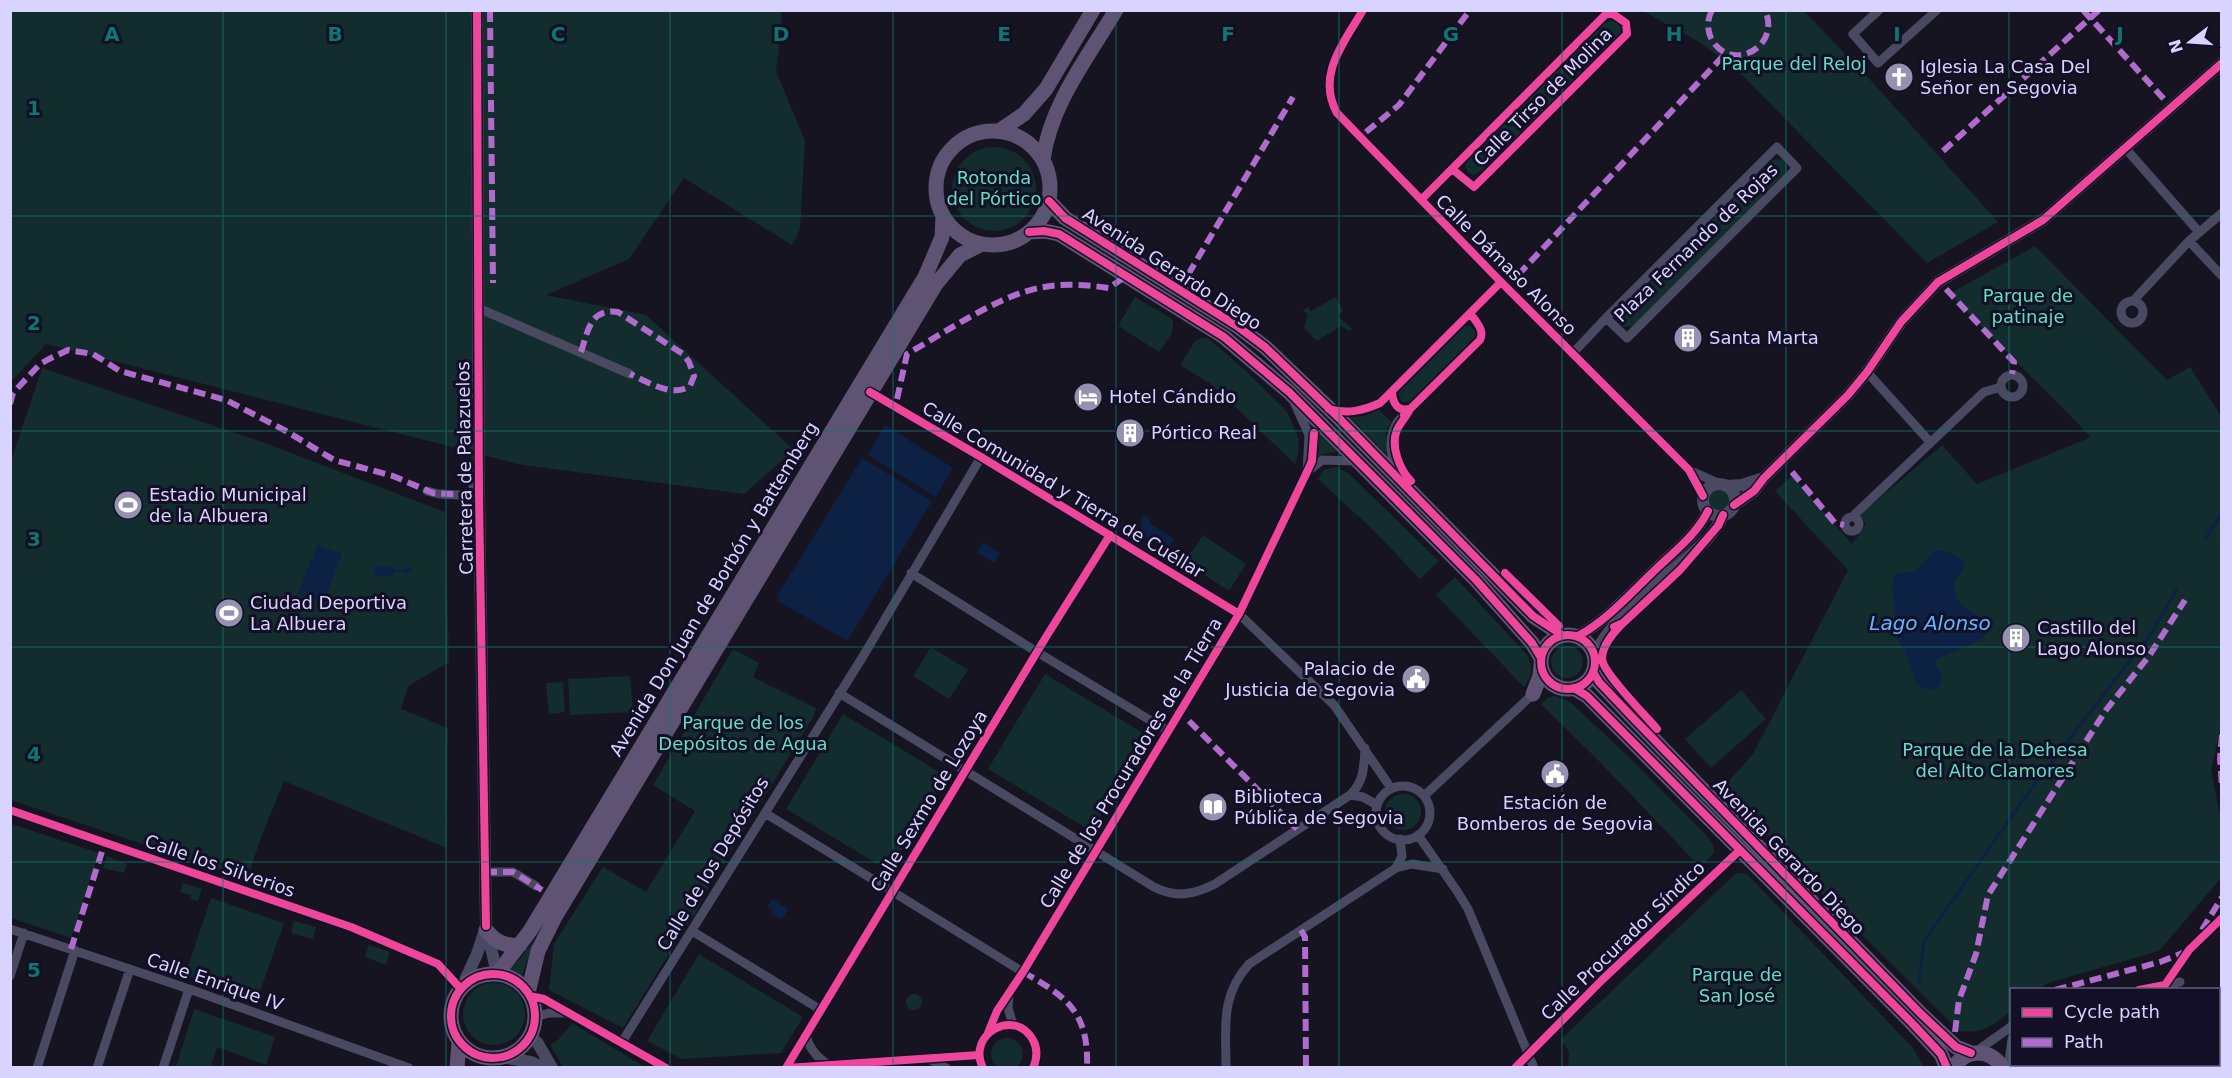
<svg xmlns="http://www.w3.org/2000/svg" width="2232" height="1078" font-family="'DejaVu Sans',sans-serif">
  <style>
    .green { fill: #132c2d }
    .water { fill: #0d2144 }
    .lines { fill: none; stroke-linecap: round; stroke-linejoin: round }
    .stream { stroke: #0d2144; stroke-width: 3 }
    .minor { stroke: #4a4962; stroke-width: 9 }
    .tertiary { stroke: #4a4962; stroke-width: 12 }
    .primary { stroke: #5e5373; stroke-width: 15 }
    .quiet { stroke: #b06ccc; stroke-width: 6; stroke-dasharray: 12 6; stroke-linecap: butt }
    .cycleway-casing { stroke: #130f26; stroke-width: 11 }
    .cycleway { stroke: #ed469a; stroke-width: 8 }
    .grid { fill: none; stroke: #0f766e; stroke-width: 1.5; stroke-opacity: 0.55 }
    .labels { text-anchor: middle; stroke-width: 6; stroke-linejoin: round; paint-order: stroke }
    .park-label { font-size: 18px; fill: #5fe0c0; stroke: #130f26 }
    .poi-label { font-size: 18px; fill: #d9d4ff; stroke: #130f26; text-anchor: start }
    .street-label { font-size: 18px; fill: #d9d4ff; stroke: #130f26 }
    .water-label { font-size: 20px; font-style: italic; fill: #62b6ff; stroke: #130f26 }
    .grid-label { font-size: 20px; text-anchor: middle; font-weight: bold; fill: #0f766e; stroke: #130f26; stroke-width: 6; stroke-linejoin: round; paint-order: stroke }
  </style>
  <rect width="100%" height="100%" fill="#161421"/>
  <path class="green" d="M 11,11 L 781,11 L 782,24 L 776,71 L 805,141 L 800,229 L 792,245 L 684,178 L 629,259 L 546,295 L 646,315 L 794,450 L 744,494 L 523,465 L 46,344 L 11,382 Z
    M 1643,11 L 1804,11 L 1875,85 L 1998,222 L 1927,263 L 1733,66 L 1697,41 Z
    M 1613,20 L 1619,23 L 1622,30 L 1617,39 L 1481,171 L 1474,175 L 1468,172 L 1465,166 L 1470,156 L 1605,23 Z
    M952 189a42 42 0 1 1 84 0a42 42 0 1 1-84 0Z
    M 1780,159 L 1786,162 L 1787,168 L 1785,174 L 1633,326 L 1623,327 L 1619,323 L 1618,317 L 1622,311 L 1768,164 L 1773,160 Z
    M 2035,246 L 2167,380 L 2190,367 L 2221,416 L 2222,722 L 2211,770 L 2221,820 L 2221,878 L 2159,951 L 2048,983 L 2039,989 L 2012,990 L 2011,1011 C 1993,1025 1984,1034 1959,1031 L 1826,899 L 1794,862 L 1722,789 L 1753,754 L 1848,570 L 1775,491 L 1792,476 L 1852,544 L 1866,524 L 1860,515 L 1942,445 L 1977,484 L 2091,437 L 1949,294 Z
    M 1135,297 L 1171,318 C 1178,329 1166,342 1159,352 L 1118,326 Z
    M 1336,297 L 1343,310 L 1338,316 L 1352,329 L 1349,331 L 1341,326 L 1317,341 L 1304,328 L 1308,315 L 1303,310 L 1308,307 L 1311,311 Z
    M 1465,326 L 1470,326 L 1477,333 L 1477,337 L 1412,402 L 1402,402 L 1398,393 L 1401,389 Z
    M 1202,338 L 1208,338 L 1246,371 L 1287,412 L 1299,439 L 1298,454 L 1295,464 L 1211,384 L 1180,365 L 1195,341 Z
    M 42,368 L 265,443 L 445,512 L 449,662 L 408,686 L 401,709 L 448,728 L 447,848 L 284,781 L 262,835 L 247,879 L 11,800 L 11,461 Z
    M 1379,409 L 1391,422 L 1386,432 L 1388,456 L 1350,417 L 1365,416 Z
    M 1319,432 L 1337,452 L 1324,454 L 1313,458 L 1315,435 Z
    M 1336,467 L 1348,473 L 1439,561 L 1420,579 L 1371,528 L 1318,479 L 1323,470 Z
    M1709 500a10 10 0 1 1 20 0a10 10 0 1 1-20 0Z
    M 1203,535 L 1246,564 L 1229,591 L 1185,562 Z
    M 1455,577 L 1528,656 C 1533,668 1532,677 1524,687 L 1436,595 Z
    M1551 662a16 16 0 1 1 32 0a16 16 0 1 1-32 0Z
    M 931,647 L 968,670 L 949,699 L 913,676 Z
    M 733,649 L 759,663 L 753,677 L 816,708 L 814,716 L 704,895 L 695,915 L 692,917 L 623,1028 L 549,990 L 554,944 L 603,867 L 646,892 L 695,811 L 653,785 Z
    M 1045,674 L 1148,736 L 1091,831 L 988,769 Z
    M 630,676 L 633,712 L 570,715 L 568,679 Z
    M 563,682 L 565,712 L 549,714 L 546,683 Z
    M 1741,690 L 1766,719 L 1711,768 L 1685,739 Z
    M 1555,696 L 1570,702 L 1627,755 L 1706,835 L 1713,844 L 1714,853 L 1700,867 L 1597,759 L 1541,704 L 1547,698 Z
    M 843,714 L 946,776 L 889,871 L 786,809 Z
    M1385 812a18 18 0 1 1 36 0a18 18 0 1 1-36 0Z
    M 12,824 L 99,853 L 71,938 L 11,918 Z
    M 107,856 L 127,864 L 124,873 L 103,868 Z
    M 1739,873 L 1747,874 L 1913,1048 L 1924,1067 L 1568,1067 L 1569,1052 L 1561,1039 L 1734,875 Z
    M 183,883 L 202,889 L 198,901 L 190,899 L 191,895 L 180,892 Z
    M 211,898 L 284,923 L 257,1000 L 185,975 Z
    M 294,921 L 316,927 L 313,939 L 291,933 Z
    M 534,940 L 522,976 L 509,969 L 518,961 Z
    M 369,945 L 390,952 L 386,965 L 365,957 Z
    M 699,954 L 803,1017 L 781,1053 L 682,1059 L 647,1041 Z
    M463 1014a31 31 0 1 1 62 0a31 31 0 1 1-62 0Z
    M906 1002a8 8 0 1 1 16 0a8 8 0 1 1-16 0Z
    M 194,1009 L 275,1037 L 266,1065 L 217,1047 L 211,1067 L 176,1067 Z
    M 572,1023 L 645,1067 L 563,1067 L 550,1045 L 558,1040 Z
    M991 1054a16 16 0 1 1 32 0a16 16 0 1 1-32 0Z"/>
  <path class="water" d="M 885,425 L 953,468 L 936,497 L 868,455 Z
    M 862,458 L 932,501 L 849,639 L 846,640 L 778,601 L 777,596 Z
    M 1144,516 L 1148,516 L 1151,524 L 1174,539 L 1168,550 L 1138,533 L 1142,525 L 1141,518 Z
    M 983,542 L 1000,553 L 994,563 L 977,552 Z
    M 317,545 L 342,554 L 323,604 L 298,594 Z
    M 1935,550 C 1947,550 1955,555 1964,562 L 1965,567 L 1954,582 C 1953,611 1971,606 1987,623 C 1987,628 1986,633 1983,637 C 1978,643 1944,655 1935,660 L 1935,665 C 1941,670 1943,678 1940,686 L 1932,690 C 1911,689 1913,670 1906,655 C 1902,644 1893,637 1893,625 C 1893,618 1896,612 1895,606 C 1894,593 1888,585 1896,574 L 1912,572 L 1917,569 Z
    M 374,566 L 393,566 L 394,570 L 404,569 L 408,566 L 412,569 L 408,574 L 404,572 L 394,572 L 393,575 L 374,576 Z
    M 772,899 L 788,909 L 782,920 L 771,914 L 773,910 L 767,907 Z"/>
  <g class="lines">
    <path class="stream" d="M 2205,540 L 2222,512
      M 1919,982 L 1924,941 L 2031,789 L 2152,632 L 2177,589"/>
    <path class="minor" d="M 1363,10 C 1344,43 1316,75 1337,113 L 1501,282 L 1689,470 L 1703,496
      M 1879,10 L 1853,34 L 1878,63 L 1937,10
      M 2126,149 L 2199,232
      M 1421,200 L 1606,14 L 1613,14 L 1626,23 L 1627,34 L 1474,187 L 1452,169
      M 2189,241 L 2222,276
      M2121 312a11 11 0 1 1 22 0a11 11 0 1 1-22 0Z
      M 2133,301 L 2189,241 L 2222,213
      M 478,308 L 630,374
      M 1573,353 L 1606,318 L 1777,147 L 1797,168 L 1627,338 L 1606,318
      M 1867,372 L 1930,442
      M2001 386a11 11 0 1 1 22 0a11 11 0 1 1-22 0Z
      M 870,392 L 981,457 L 1239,614 L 1334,705 L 1391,788
      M 1392,392 C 1393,403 1397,412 1410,409
      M 1294,402 L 1309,435 L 1307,472
      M 1333,410 C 1351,414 1364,411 1380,403 L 1501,282
      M 1689,470 L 1718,483
      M 1397,476 C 1392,457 1386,438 1398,421 L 1480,340 C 1485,330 1476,322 1470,313
      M 427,491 L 439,494 L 479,496
      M 473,496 L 473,474 L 478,463
      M1845 524a7 7 0 1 1 14 0a7 7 0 1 1-14 0Z
      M 1852,517 L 1984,392 L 2001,387
      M 911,573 L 1037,652 L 1168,731
      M 839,693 L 1154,887 C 1176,898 1193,895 1215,884 L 1350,795 C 1364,782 1364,767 1365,748
      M1376 813a27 27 0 1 1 54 0a27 27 0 1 1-54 0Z
      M 1350,795 L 1363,797 L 1377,805
      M 1424,796 L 1533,694
      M 10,810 L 351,927 L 438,964 L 461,989
      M 765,813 L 1023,972
      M 1418,835 L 1457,891 L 1468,909 L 1534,1068
      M 1396,868 L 1402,856 L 1400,839
      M 485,872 L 513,872 L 536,886
      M 10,929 L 189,989 L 409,1068
      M 692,931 L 821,1010
      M 10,976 L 24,933
      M 2139,990 L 2180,982
      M 1009,995 L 1008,1008 L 1013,1025
      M 530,996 L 544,999 L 666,1068
      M 535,1017 L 549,1013 L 566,1013
      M 988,1033 L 997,1011 L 1023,972 L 1239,614 L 1307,472 L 1322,460 L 1355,461
      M 806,1034 C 808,1048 817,1057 827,1064
      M 622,1042 L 862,658 L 981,457
      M 1974,1053 L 2012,1026
      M 931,1060 L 946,1068
      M 37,1068 L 75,950
      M 97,1068 L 130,969
      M 163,1068 L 189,989
      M 786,1068 L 1046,637 L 1110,535
      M 787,1068 L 979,1055
      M 983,1068 C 966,1034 1015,1007 1033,1040 C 1038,1049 1037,1059 1033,1068
      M 1226,1068 C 1226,1027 1220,996 1249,964 L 1396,868 L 1412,864 L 1443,869
      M 1515,1068 L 1602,980 L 1739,851
      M 2008,1068 L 2012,1039"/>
    <path class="tertiary" d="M 477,10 L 479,496 L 486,926 L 497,974
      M1703 500a16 16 0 1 1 32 0a16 16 0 1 1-32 0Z
      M 1728,486 L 1742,485 L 1764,478
      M 1734,505 L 1754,491 L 1764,478 L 1848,395 L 1867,372 L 1901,322 L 1938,282 L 2043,220 L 2222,63
      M 1578,636 C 1606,621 1629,595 1652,573 C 1671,554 1696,536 1708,511
      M 1594,655 C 1611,621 1651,589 1680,564 C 1696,550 1715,535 1723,515
      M 461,989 L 477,954 L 485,930
      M 529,1037 L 537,1042 L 552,1068
      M 501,1057 L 531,1062 L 544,1068"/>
    <path class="primary" d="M 999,131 L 1024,114 L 1046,89 L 1093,10
      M936 188a57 57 0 1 1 114 0a57 57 0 1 1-114 0Z
      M 1043,160 C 1050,105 1088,57 1116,10
      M 1049,201 L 1065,218 L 1237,326 L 1265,347 L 1338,417 L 1533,616 L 1562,635
      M 1029,232 L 1044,231 L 1059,234 L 1224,337 L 1289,392 L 1476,580 L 1532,643 L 1541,658
      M1541 662a27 27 0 1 1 54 0a27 27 0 1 1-54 0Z
      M 1593,672 L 1599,682 L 1635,720 L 1920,1013 L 1956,1047 L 1971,1053
      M 1574,688 L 1587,696 L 1911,1022 L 1941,1054 L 1947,1068
      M 1533,694 L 1540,676 L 1541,665
      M 486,930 C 495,942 506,947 520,945
      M451 1016a42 42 0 1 1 84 0a42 42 0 1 1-84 0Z
      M 497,974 L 530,931 L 925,277 L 942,237 L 943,215
      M 528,993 L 538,951 L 555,917 L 936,284 L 960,255 L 982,244
      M 457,1068 L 459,1042
      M 1953,1068 C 1966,1048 1990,1048 2003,1068"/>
    <path class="quiet" d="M 490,10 L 493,283
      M 1712,10 C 1707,20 1707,29 1711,38 C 1729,74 1782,48 1765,10
      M 2083,10 L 2172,108
      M 1366,132 L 1399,105 L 1470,10
      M 1943,151 L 2099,10
      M 1518,275 L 1726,53
      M 1946,289 L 2014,362 L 2012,374
      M 1179,290 L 1293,97
      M 581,352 C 588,331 590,308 618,312 L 683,354 L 689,362 L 694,376 L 690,386 C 672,398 648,382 630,374
      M 897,399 L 907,354 C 946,332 1000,294 1044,287 C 1066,283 1088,285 1109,288 L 1126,276
      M 10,404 L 13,393 L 40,364 L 49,359 L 68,350 L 93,354 L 120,371 L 226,400 L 286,431 L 334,460 L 393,476 L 433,493 L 479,496
      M 1792,472 L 1835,523 L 1844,525
      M 1189,721 L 1297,829
      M 2222,735 L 2220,759 L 2222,786
      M 485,872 L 513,872 L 542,890
      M 1301,930 L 1305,937 L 1306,1068
      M 2202,930 L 2222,897
      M 71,949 L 105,842
      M 1023,972 C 1067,997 1089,1012 1087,1068
      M 2055,990 L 2160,962 L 2188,951
      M 1955,1032 L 1959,1000 L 1976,954 L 1988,895 L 2106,710 L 2149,656 L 2185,600"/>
    <g class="cycleway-casing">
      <path id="cycleway" d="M 477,10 L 479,496 L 486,926
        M 1363,10 C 1344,43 1316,75 1337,113 L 1501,282 L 1689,470 L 1703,496
        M 1421,200 L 1606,14 L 1613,14 L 1626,23 L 1627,34 L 1474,187 L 1452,169
        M 1049,201 L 1065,218 L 1237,326 L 1265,347 L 1338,417 L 1533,616 L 1562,635
        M 1029,232 L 1044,231 L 1059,234 L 1224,337 L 1289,392 L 1476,580 L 1532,643 L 1541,658
        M 870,392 L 981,457 L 1239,614
        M 1392,392 C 1393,403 1397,412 1410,409 C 1407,416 1400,423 1397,430 C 1390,446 1400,470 1411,481
        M 1329,409 C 1348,414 1362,411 1380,403 L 1501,282
        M 1404,415 L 1480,340 C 1485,330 1476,322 1470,313
        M 1734,505 L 1754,491 L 1764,478 L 1848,395 L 1867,372 L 1901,322 L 1938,282 L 2043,220 L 2222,63
        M 1505,573 L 1559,626
        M 1623,623 C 1614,632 1602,645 1602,659 C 1603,673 1646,716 1657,729
        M 1614,627 L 1623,623 L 1680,570 L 1718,526 L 1723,515
        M1541 662a27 27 0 1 1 54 0a27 27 0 1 1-54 0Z
        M 1578,636 C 1606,621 1629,595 1652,573 C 1671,554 1696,536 1708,511
        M 1593,672 L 1599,682 L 1635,720 L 1920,1013 L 1956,1047 L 1971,1053
        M 1574,688 L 1587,696 L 1911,1022 L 1941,1054 L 1947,1068
        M 10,810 L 351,927 L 438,964 L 461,989
        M451 1016a42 42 0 1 1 84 0a42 42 0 1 1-84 0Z
        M 2139,990 L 2165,985 L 2189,950 L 2222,918
        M 530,996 L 544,999 L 666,1068
        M 988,1033 L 997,1011 L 1023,972 L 1239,614 L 1307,472 L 1312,461 L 1314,433
        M 786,1068 L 1046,637 L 1110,535
        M 787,1068 L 979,1055
        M 983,1068 C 966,1034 1015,1007 1033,1040 C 1038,1049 1037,1059 1033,1068
        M 1515,1068 L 1602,980 L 1739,851"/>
    </g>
    <use href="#cycleway" class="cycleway"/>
  </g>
  <path class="grid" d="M 223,10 L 223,1068M 446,10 L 446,1068M 670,10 L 670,1068M 893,10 L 893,1068M 1116,10 L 1116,1068M 1339,10 L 1339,1068M 1562,10 L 1562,1068M 1786,10 L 1786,1068M 2009,10 L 2009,1068M 10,216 L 2222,216M 10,431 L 2222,431M 10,647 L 2222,647M 10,862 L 2222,862"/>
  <defs>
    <g id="church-disc" transform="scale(1.5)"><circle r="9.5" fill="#9591b1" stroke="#130f26"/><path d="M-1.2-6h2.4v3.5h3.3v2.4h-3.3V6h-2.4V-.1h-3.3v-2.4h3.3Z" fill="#fff"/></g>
    <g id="building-disc" transform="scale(1.5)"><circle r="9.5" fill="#9591b1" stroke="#130f26"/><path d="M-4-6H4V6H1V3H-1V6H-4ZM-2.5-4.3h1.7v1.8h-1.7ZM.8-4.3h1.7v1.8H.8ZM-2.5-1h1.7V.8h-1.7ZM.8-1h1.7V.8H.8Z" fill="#fff"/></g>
    <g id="hotel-disc" transform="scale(1.5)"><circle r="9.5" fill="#9591b1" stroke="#130f26"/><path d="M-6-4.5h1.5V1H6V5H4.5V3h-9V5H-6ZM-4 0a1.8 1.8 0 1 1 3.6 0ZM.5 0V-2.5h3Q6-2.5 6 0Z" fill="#fff"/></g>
    <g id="stadium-disc" transform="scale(1.5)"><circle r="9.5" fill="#9591b1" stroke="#130f26"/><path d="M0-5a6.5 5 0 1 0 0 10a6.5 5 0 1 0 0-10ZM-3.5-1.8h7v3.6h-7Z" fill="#fff"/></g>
    <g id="civic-disc" transform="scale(1.5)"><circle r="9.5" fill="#9591b1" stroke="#130f26"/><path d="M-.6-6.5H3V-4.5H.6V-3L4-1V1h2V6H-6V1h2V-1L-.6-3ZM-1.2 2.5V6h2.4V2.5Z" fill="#fff"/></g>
    <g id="library-disc" transform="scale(1.5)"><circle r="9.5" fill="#9591b1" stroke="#130f26"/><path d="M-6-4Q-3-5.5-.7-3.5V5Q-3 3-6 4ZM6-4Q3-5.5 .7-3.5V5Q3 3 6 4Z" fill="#fff"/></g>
  </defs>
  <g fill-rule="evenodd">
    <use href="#church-disc" x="1899" y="77"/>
    <use href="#building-disc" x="1688" y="338"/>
    <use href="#hotel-disc" x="1088" y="397"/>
    <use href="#building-disc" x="1130" y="433"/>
    <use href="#stadium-disc" x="128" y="505"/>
    <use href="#stadium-disc" x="229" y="613"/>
    <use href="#building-disc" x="2016" y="638"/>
    <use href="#civic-disc" x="1416" y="679"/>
    <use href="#civic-disc" x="1555" y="774"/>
    <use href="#library-disc" x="1213" y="807"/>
  </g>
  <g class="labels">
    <g class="park-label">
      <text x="1794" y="70">Parque del Reloj</text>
      <text x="994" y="184">Rotonda<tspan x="994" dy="21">del Pórtico</tspan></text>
      <text x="2028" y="302">Parque de<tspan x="2028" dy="21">patinaje</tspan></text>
      <text x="743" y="729">Parque de los<tspan x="743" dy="21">Depósitos de Agua</tspan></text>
      <text x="1995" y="756">Parque de la Dehesa<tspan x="1995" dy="21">del Alto Clamores</tspan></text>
      <text x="1737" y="981">Parque de<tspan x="1737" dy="21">San José</tspan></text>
    </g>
    <g class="poi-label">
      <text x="1920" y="73">Iglesia La Casa Del<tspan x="1920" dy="21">Señor en Segovia</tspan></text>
      <text x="1709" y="344">Santa Marta</text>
      <text x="1109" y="403">Hotel Cándido</text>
      <text x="1151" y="439">Pórtico Real</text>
      <text x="149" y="501">Estadio Municipal<tspan x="149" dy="21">de la Albuera</tspan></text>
      <text x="250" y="609">Ciudad Deportiva<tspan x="250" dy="21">La Albuera</tspan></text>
      <text x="2037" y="634">Castillo del<tspan x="2037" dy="21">Lago Alonso</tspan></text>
      <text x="1395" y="675" text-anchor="end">Palacio de<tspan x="1395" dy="21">Justicia de Segovia</tspan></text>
      <text x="1234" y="803">Biblioteca<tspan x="1234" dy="21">Pública de Segovia</tspan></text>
      <text x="1555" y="809" text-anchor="middle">Estación de<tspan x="1555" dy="21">Bomberos de Segovia</tspan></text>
    </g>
    <g class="street-label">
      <text transform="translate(1543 97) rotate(-45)" y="6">Calle Tirso de Molina</text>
      <text transform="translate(1696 243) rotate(-44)" y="6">Plaza Fernando de Rojas</text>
      <text transform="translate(1506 265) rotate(45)" y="6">Calle Dámaso Alonso</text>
      <text transform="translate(1172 269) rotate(33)" y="6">Avenida Gerardo Diego</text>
      <text transform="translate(465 468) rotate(-91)" y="6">Carretera de Palazuelos</text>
      <text transform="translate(1063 490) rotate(31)" y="6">Calle Comunidad y Tierra de Cuéllar</text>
      <text transform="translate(714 589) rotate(-59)" y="6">Avenida Don Juan de Borbón y Battemberg</text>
      <text transform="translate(1131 763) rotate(-59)" y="6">Calle de los Procuradores de la Tierra</text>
      <text transform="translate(929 801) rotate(-59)" y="6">Calle Sexmo de Lozoya</text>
      <text transform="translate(1789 857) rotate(46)" y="6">Avenida Gerardo Diego</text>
      <text transform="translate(713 864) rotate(-59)" y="6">Calle de los Depósitos</text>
      <text transform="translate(220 866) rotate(19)" y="6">Calle los Silverios</text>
      <text transform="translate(1623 941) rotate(-44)" y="6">Calle Procurador Síndico</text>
      <text transform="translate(215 982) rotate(19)" y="6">Calle Enrique IV</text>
    </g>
    <g class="water-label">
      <text x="1930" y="630">Lago Alonso</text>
    </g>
  </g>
  <g class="grid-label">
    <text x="112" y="41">A</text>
    <text x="335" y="41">B</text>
    <text x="558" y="41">C</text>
    <text x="781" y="41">D</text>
    <text x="1004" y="41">E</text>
    <text x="1228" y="41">F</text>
    <text x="1451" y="41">G</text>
    <text x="1674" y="41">H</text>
    <text x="1897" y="41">I</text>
    <text x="2120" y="41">J</text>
    <text x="34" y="115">1</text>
    <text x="34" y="330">2</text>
    <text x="34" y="546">3</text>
    <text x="34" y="761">4</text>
    <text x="34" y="977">5</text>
  </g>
  <rect width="2232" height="1078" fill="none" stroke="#d9d4ff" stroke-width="24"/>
  <rect x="2010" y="988" width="210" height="78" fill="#130f26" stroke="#625e7d" stroke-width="1.5"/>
  <rect x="2022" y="1008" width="30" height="9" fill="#ed469a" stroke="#625e7d" stroke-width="1.5"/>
  <text x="2064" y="1018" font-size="18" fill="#d9d4ff">Cycle path</text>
  <rect x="2022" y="1038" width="30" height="9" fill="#b06ccc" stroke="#625e7d" stroke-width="1.5"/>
  <text x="2064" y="1048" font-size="18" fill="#d9d4ff">Path</text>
  <g transform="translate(2190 42) rotate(253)" stroke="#130f26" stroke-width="4.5" paint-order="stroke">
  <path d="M0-4.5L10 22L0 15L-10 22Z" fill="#d9d4ff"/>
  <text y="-9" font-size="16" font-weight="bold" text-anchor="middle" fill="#d9d4ff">N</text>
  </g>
</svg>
